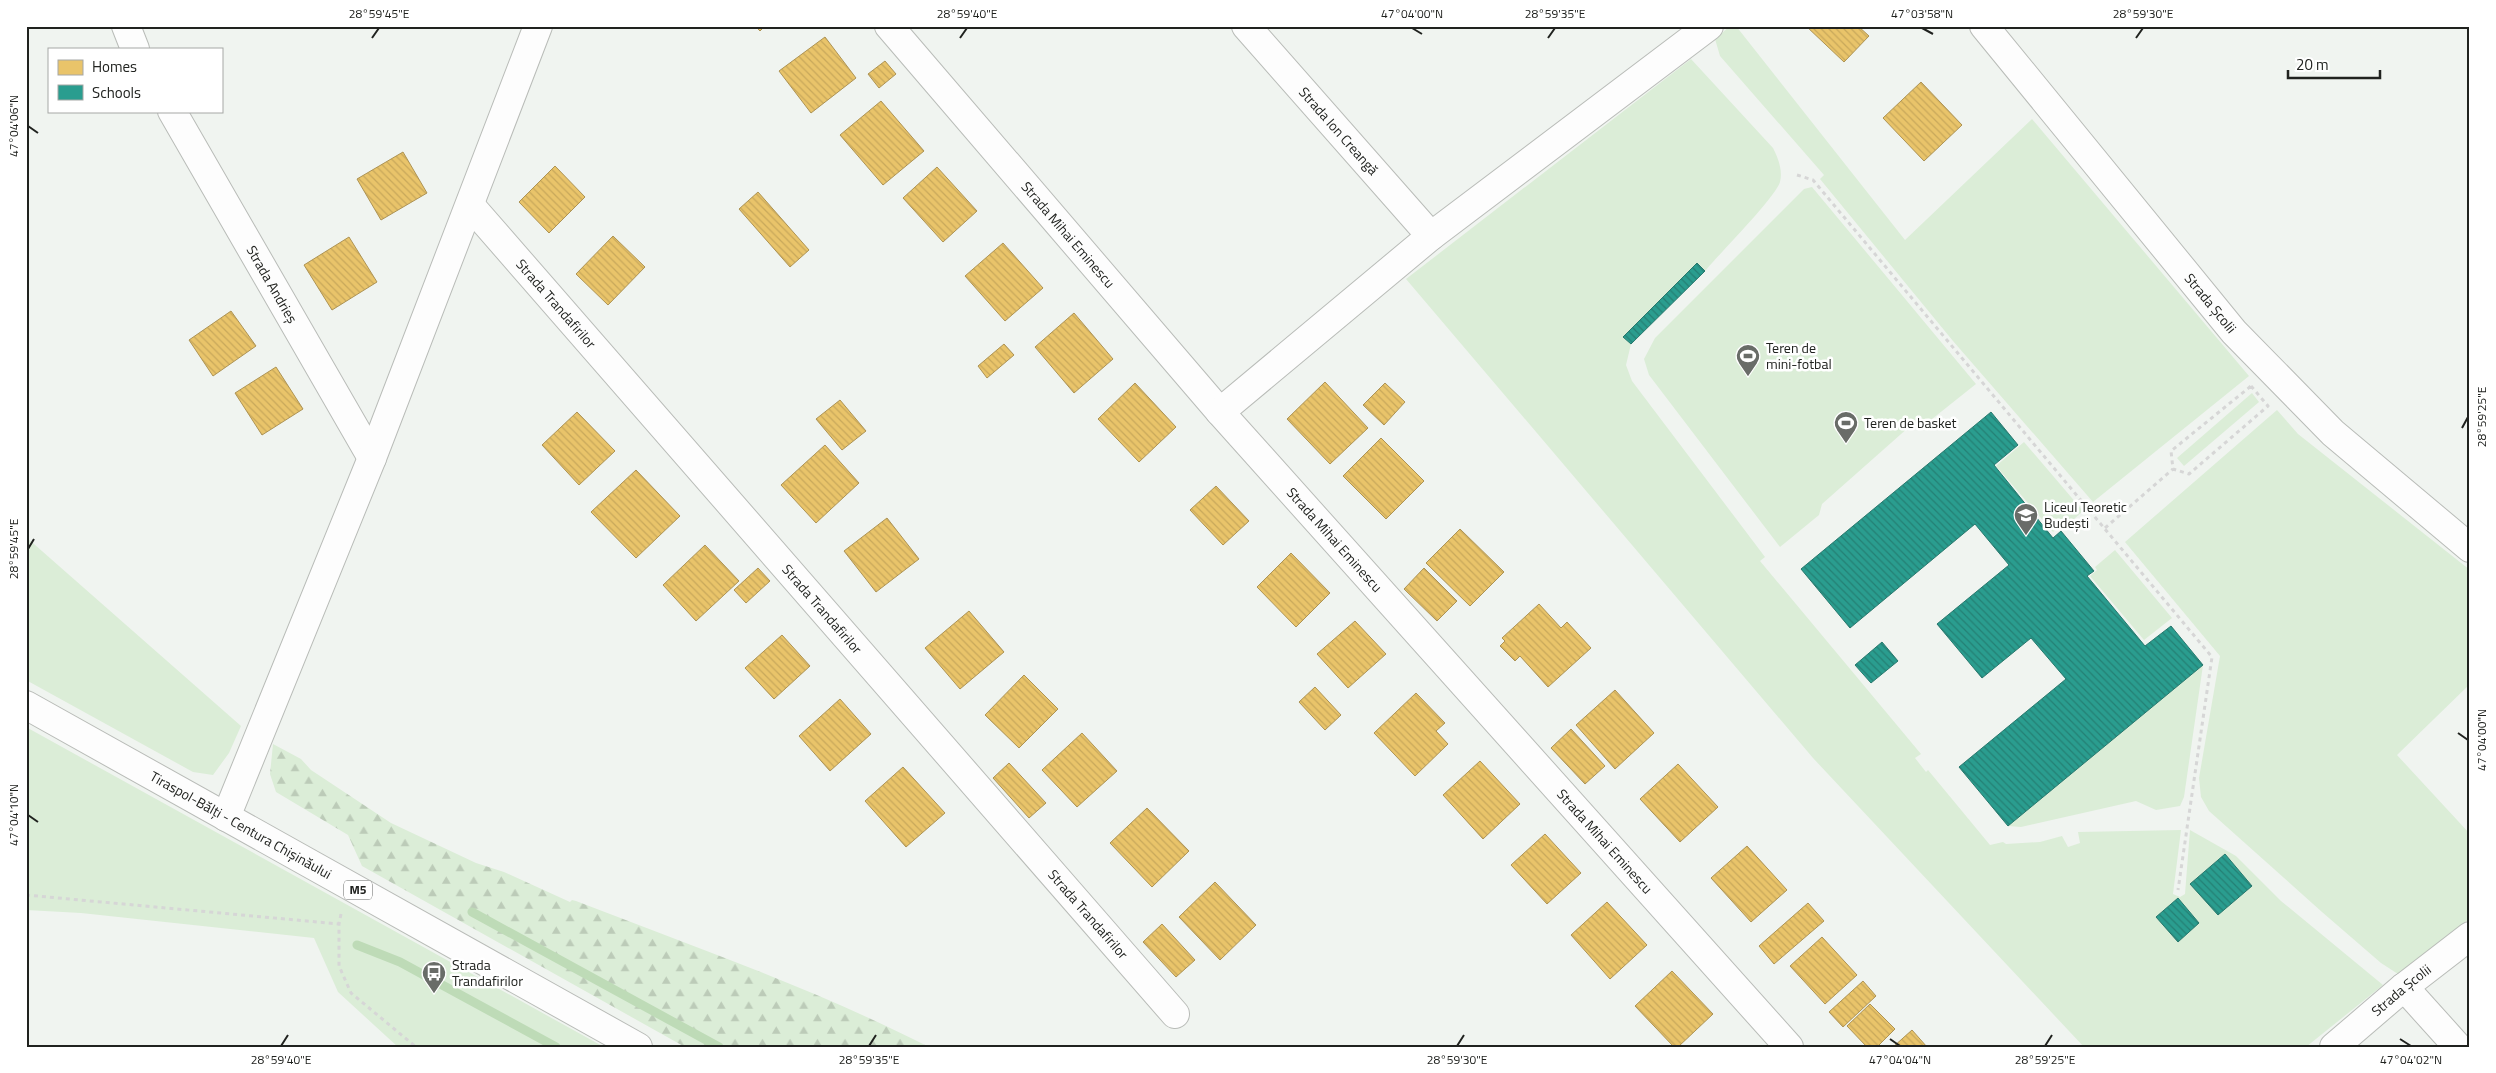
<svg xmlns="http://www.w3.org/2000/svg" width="2496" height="1073" font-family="'Titillium Web',sans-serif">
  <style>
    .green { fill: #dbedd7 }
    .forest { fill: url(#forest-firs) }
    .homes { fill: url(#homes-back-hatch); stroke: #ad9354 }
    .schools { fill: url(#schools-back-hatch); stroke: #27786d }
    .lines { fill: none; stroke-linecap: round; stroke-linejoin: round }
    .stream { stroke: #bedbb7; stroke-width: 9 }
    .street-casing { stroke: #b9bcb8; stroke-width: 30 }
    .highway-casing { stroke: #b9bcb8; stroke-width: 30 }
    .path { stroke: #d6d6d6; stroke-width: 3; stroke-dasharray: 4 4; stroke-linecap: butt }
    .street { stroke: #fdfdfd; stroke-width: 28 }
    .highway { stroke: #fdfdfd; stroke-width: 28 }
    .ticks { fill: none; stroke: #20221f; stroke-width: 2 }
    .labels { text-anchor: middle; stroke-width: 5; stroke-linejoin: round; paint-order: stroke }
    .shield { fill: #fff; stroke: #636462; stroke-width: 1 }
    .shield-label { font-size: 12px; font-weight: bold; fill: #20221f }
    .street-label { font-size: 14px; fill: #20221f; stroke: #fff }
    .poi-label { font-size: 14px; fill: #20221f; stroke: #fff; text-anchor: start }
    .neatline { fill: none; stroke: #20221f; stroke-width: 2 }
    .ticks-label { font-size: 12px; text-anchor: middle; fill: #20221f }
  </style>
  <defs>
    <pattern id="forest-firs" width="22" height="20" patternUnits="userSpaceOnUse" patternTransform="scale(1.25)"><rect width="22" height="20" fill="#dbedd7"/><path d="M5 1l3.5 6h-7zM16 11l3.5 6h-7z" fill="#bccbb8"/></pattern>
    <pattern id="homes-back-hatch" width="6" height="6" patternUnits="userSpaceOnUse" patternTransform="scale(1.25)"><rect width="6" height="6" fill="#e9c46a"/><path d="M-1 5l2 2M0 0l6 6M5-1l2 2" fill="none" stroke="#c8a85b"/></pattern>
    <pattern id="schools-back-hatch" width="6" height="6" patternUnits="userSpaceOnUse" patternTransform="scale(1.25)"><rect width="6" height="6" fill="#2a9d8f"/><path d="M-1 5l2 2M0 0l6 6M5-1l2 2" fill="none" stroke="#248074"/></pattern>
  </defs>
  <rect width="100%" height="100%" fill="#f0f4f0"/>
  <path class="green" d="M 1730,26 L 1736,26 L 1905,240 L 2032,119 L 2249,376 L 2093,502 L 1953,341 L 1820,179 L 1824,175 L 1720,56 L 1715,39 Z
    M 1691,59 L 1773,148 C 1778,158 1783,170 1780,182 C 1775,198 1719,254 1705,271 L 1697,263 L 1623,337 L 1631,344 L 1626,365 L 1632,381 L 1765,557 L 1760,561 L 1921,754 L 1915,758 L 1926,772 L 1928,770 L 1990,845 L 2003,842 L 2006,844 L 2040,842 L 2062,836 L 2068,847 L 2080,843 L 2078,832 L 2181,830 L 2173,894 L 2180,897 L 2185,894 L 2190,830 L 2236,856 L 2281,901 L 2383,985 L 2306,1047 L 2084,1047 L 1813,758 L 1406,279 Z
    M 1812,187 L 1976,384 L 1927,423 L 1909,427 L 1822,504 L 1819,515 L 1780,547 L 1649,375 L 1644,359 L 1655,338 L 1804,189 Z
    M 2252,393 L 2259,402 L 2184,466 L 2177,458 Z
    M 2277,410 L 2298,434 L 2470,570 L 2470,684 L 2397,755 L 2470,834 L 2470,918 L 2398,974 L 2381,963 L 2322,912 L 2209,811 L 2201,797 L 2199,778 L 2220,656 L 2125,542 Z
    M 2024,442 L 2083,511 L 2063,529 L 2060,526 L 2053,532 L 1996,466 Z
    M 26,537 L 241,726 L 229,753 L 213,775 L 193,772 L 26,680 Z
    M 2115,550 L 2172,618 L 2144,640 L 2090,576 L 2097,570 L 2095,567 Z
    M 2203,665 L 2184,797 L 2180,806 L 2156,810 L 2136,801 L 2021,827 L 2008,826 Z
    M 26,727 L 604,1047 L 398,1047 L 338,992 L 314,938 L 81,913 L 26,910 Z"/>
  <path class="forest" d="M 273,744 L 301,759 L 311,770 L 391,823 L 476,863 L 504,872 L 570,902 L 572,900 L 576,901 C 695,947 815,989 929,1047 L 685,1047 L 362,866 L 348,835 L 276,792 L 270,774 Z"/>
  <path class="homes" d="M 755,26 L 765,26 L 760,31 Z
    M 1806,26 L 1858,26 L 1869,36 L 1844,62 Z
    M 825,37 L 856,78 L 811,113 L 779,71 Z
    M 885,61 L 896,74 L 879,88 L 868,74 Z
    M 1921,82 L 1962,125 L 1924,161 L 1883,118 Z
    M 881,101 L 924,151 L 883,185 L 840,135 Z
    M 403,152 L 427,193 L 381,220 L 357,179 Z
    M 555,166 L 585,197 L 549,233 L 519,202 Z
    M 937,167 L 977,211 L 943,242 L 903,198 Z
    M 758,192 L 809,250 L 790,267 L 739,209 Z
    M 613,236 L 645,267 L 608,305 L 576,274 Z
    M 349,237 L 377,282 L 332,310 L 304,265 Z
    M 1003,243 L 1043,288 L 1005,321 L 965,276 Z
    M 231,311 L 256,346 L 213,376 L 189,340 Z
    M 1074,313 L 1113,359 L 1074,393 L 1035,347 Z
    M 1004,344 L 1014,355 L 987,378 L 978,366 Z
    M 276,367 L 303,409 L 262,435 L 235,393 Z
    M 1325,382 L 1368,428 L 1330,464 L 1287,419 Z
    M 1135,383 L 1176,427 L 1139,462 L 1098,419 Z
    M 1385,383 L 1405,402 L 1384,425 L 1363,405 Z
    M 840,400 L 866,431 L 842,450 L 816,419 Z
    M 577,412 L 615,451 L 579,485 L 542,445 Z
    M 1381,438 L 1424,481 L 1386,519 L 1343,476 Z
    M 825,445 L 859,483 L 816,523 L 781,485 Z
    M 636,470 L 680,516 L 636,558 L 591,512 Z
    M 1216,486 L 1249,521 L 1223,545 L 1190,510 Z
    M 887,518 L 919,559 L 876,592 L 844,551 Z
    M 1460,529 L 1504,572 L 1470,606 L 1426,563 Z
    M 705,545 L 739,581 L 696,621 L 663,585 Z
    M 1291,553 L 1330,593 L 1296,627 L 1257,587 Z
    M 758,568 L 770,581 L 746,603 L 734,590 Z
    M 1424,568 L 1457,601 L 1437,621 L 1404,589 Z
    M 1539,604 L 1561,628 L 1567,622 L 1591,648 L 1548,687 L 1520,656 L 1515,661 L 1500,646 L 1505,641 L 1502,638 Z
    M 969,611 L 1004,652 L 960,689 L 925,648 Z
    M 1355,621 L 1386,654 L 1348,688 L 1317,654 Z
    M 782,635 L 810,666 L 774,699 L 745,668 Z
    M 1024,675 L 1058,709 L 1019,748 L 985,715 Z
    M 1315,687 L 1341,715 L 1325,730 L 1299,702 Z
    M 1615,690 L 1654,733 L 1615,769 L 1576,725 Z
    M 1416,693 L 1445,723 L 1436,731 L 1448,744 L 1415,776 L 1374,733 Z
    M 840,699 L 871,734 L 830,771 L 799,736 Z
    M 1571,729 L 1605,766 L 1585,784 L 1551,748 Z
    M 1082,733 L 1117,771 L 1077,807 L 1042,770 Z
    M 1480,761 L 1520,804 L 1483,839 L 1443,795 Z
    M 1009,763 L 1046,803 L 1029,818 L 993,778 Z
    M 1678,764 L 1718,807 L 1680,842 L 1640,799 Z
    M 903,767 L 945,813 L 906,847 L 865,801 Z
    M 1147,808 L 1189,851 L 1152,887 L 1110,843 Z
    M 1545,834 L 1581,873 L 1547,904 L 1511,865 Z
    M 1747,846 L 1787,890 L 1751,922 L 1711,878 Z
    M 1215,882 L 1256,925 L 1220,960 L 1179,917 Z
    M 1607,902 L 1647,945 L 1610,979 L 1571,935 Z
    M 1808,903 L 1824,921 L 1774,964 L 1759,946 Z
    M 1162,924 L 1195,960 L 1176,977 L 1143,942 Z
    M 1822,937 L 1857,975 L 1825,1004 L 1790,966 Z
    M 1672,971 L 1713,1014 L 1678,1047 L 1674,1047 L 1635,1006 Z
    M 1863,981 L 1876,996 L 1843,1027 L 1829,1012 Z
    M 1870,1004 L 1895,1029 L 1877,1047 L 1867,1047 L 1847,1026 Z
    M 1912,1030 L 1927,1047 L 1893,1047 Z"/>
  <path class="schools" d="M 1697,263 L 1705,271 L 1631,344 L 1623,337 Z
    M 1991,412 L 2018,445 L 1994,465 L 2053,538 L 2061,531 L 2094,571 L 2087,576 L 2145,646 L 2171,626 L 2203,665 L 2008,826 L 1959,767 L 2066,679 L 2031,638 L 1982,678 L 1937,624 L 2009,565 L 1975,524 L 1850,628 L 1801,569 Z
    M 1882,642 L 1898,661 L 1871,683 L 1855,665 Z
    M 2225,854 L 2252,886 L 2218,915 L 2190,884 Z
    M 2178,898 L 2199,923 L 2178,942 L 2156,917 Z"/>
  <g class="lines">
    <path class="stream" d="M 472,912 L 719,1047
      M 357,945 L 400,962 L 556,1047"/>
    <g class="street-casing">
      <g id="street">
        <path d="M 126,26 L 135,49"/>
        <path id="s1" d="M 889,26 L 1220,412 L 1789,1047"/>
        <path id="s2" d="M 1246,26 L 1431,236"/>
        <path id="s3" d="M 1984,26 L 2234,332 L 2333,433 L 2470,548"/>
        <path id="s4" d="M 172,111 L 372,458"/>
        <path id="s5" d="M 470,205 L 1175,1014"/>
        <path d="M 1220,412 L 1431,236 L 1709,26"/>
        <path d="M 226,817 L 372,458 L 538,26"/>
        <path d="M 2404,987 L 2458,1047"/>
        <path id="s6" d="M 2334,1047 L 2404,987 L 2470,936"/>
      </g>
    </g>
    <g class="highway-casing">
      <g id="highway">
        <path id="s7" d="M 26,705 L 638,1047"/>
      </g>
    </g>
    <path class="path" d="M 1797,175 L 1813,180 L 2212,657 L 2178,890
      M 2251,386 L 2268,406 L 2189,474 L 2173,469 L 2171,451 Z
      M 2105,528 L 2173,469
      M 26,895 L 339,924
      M 341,914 L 339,924 L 339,966 L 351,993 L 416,1047"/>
    <use href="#street" class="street"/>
    <use href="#highway" class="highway"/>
  </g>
  <path class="ticks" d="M 1412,28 L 1422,34M 1922,28 L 1933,34M 372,38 L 379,28M 960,38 L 967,28M 1548,38 L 1555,28M 2136,38 L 2143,28M 28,126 L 38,133M 2462,428 L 2468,417M 28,549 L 34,539M 2458,733 L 2468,740M 28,815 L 38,822M 1890,1039 L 1900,1046M 2400,1039 L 2411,1046M 281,1046 L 288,1035M 869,1046 L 876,1035M 1457,1046 L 1464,1035M 2045,1046 L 2052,1035"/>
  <defs>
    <g id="stadium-pin" transform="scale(1.25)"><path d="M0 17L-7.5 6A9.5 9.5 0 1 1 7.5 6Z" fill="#696c68" stroke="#fff"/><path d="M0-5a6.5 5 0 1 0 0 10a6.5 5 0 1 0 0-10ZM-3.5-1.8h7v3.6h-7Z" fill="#fff"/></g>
    <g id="school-pin" transform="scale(1.25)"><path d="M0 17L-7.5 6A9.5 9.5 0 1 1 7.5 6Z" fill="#696c68" stroke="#fff"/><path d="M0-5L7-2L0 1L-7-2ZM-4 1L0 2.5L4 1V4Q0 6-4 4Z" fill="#fff"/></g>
    <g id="bus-pin" transform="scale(1.25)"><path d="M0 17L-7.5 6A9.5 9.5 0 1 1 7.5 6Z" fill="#696c68" stroke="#fff"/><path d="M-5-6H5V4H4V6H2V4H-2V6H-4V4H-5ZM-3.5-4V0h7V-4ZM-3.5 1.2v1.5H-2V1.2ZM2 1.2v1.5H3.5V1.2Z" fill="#fff"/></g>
  </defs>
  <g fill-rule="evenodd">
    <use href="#stadium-pin" x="1748" y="356"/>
    <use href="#stadium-pin" x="1846" y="423"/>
    <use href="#school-pin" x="2026" y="515"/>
    <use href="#bus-pin" x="434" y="973"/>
  </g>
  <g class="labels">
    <rect class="shield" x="344" y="880.5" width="28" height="19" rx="4"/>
    <g class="shield-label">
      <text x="358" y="894">M5</text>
    </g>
    <g class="street-label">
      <text dy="5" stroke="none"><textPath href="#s2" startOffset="140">Strada Ion Creangă</textPath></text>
      <text dy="5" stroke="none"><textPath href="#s1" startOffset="275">Strada Mihai Eminescu</textPath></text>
      <text dy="5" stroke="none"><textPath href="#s4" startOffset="200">Strada Andrieș</textPath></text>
      <text dy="5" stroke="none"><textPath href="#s3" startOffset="358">Strada Școlii</textPath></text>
      <text dy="5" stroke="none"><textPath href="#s5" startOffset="131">Strada Trandafirilor</textPath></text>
      <text dy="5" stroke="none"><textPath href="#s1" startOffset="680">Strada Mihai Eminescu</textPath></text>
      <text dy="5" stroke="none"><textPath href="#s5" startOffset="536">Strada Trandafirilor</textPath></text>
      <text dy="5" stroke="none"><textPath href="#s7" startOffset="246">Tiraspol-Bălţi - Centura Chișinăului</textPath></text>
      <text dy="5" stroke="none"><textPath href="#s1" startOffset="1085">Strada Mihai Eminescu</textPath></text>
      <text dy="5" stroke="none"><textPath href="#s5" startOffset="941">Strada Trandafirilor</textPath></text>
      <text dy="5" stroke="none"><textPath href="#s6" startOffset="88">Strada Școlii</textPath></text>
    </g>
    <g class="poi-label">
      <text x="1766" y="353">Teren de<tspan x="1766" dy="16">mini-fotbal</tspan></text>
      <text x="1864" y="428">Teren de basket</text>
      <text x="2044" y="512">Liceul Teoretic<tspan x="2044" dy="16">Budești</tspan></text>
      <text x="452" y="970">Strada<tspan x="452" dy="16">Trandafirilor</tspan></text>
    </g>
  </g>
  <rect width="2496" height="1073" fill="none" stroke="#ffffff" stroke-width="55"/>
  <rect x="48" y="48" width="175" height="65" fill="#ffffff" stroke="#a6a7a5"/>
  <rect x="58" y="60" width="25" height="15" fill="#e9c46a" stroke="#a6a7a5"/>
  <text x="92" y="72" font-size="15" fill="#20221f">Homes</text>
  <rect x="58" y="85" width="25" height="15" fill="#2a9d8f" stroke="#a6a7a5"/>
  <text x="92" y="98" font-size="15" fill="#20221f">Schools</text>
  <path d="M2288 70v8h92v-8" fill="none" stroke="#20221f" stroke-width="2.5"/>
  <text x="2296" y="70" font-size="15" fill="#20221f" stroke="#ffffff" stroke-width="4" paint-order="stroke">20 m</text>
  <rect x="28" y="28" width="2440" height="1018" class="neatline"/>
  <g class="ticks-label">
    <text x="379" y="18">28°59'45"E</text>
    <text x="967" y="18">28°59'40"E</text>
    <text x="1412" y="18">47°04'00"N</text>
    <text x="1555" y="18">28°59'35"E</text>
    <text x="1922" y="18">47°03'58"N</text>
    <text x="2143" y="18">28°59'30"E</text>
    <text transform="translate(14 126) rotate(-90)" y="4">47°04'06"N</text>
    <text transform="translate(2482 417) rotate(-90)" y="4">28°59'25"E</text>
    <text transform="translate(14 549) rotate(-90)" y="4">28°59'45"E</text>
    <text transform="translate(2482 740) rotate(-90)" y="4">47°04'00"N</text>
    <text transform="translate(14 815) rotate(-90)" y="4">47°04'10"N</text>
    <text x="281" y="1064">28°59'40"E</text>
    <text x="869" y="1064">28°59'35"E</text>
    <text x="1457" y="1064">28°59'30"E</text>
    <text x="1900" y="1064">47°04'04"N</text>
    <text x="2045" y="1064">28°59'25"E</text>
    <text x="2411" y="1064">47°04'02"N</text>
  </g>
</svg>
